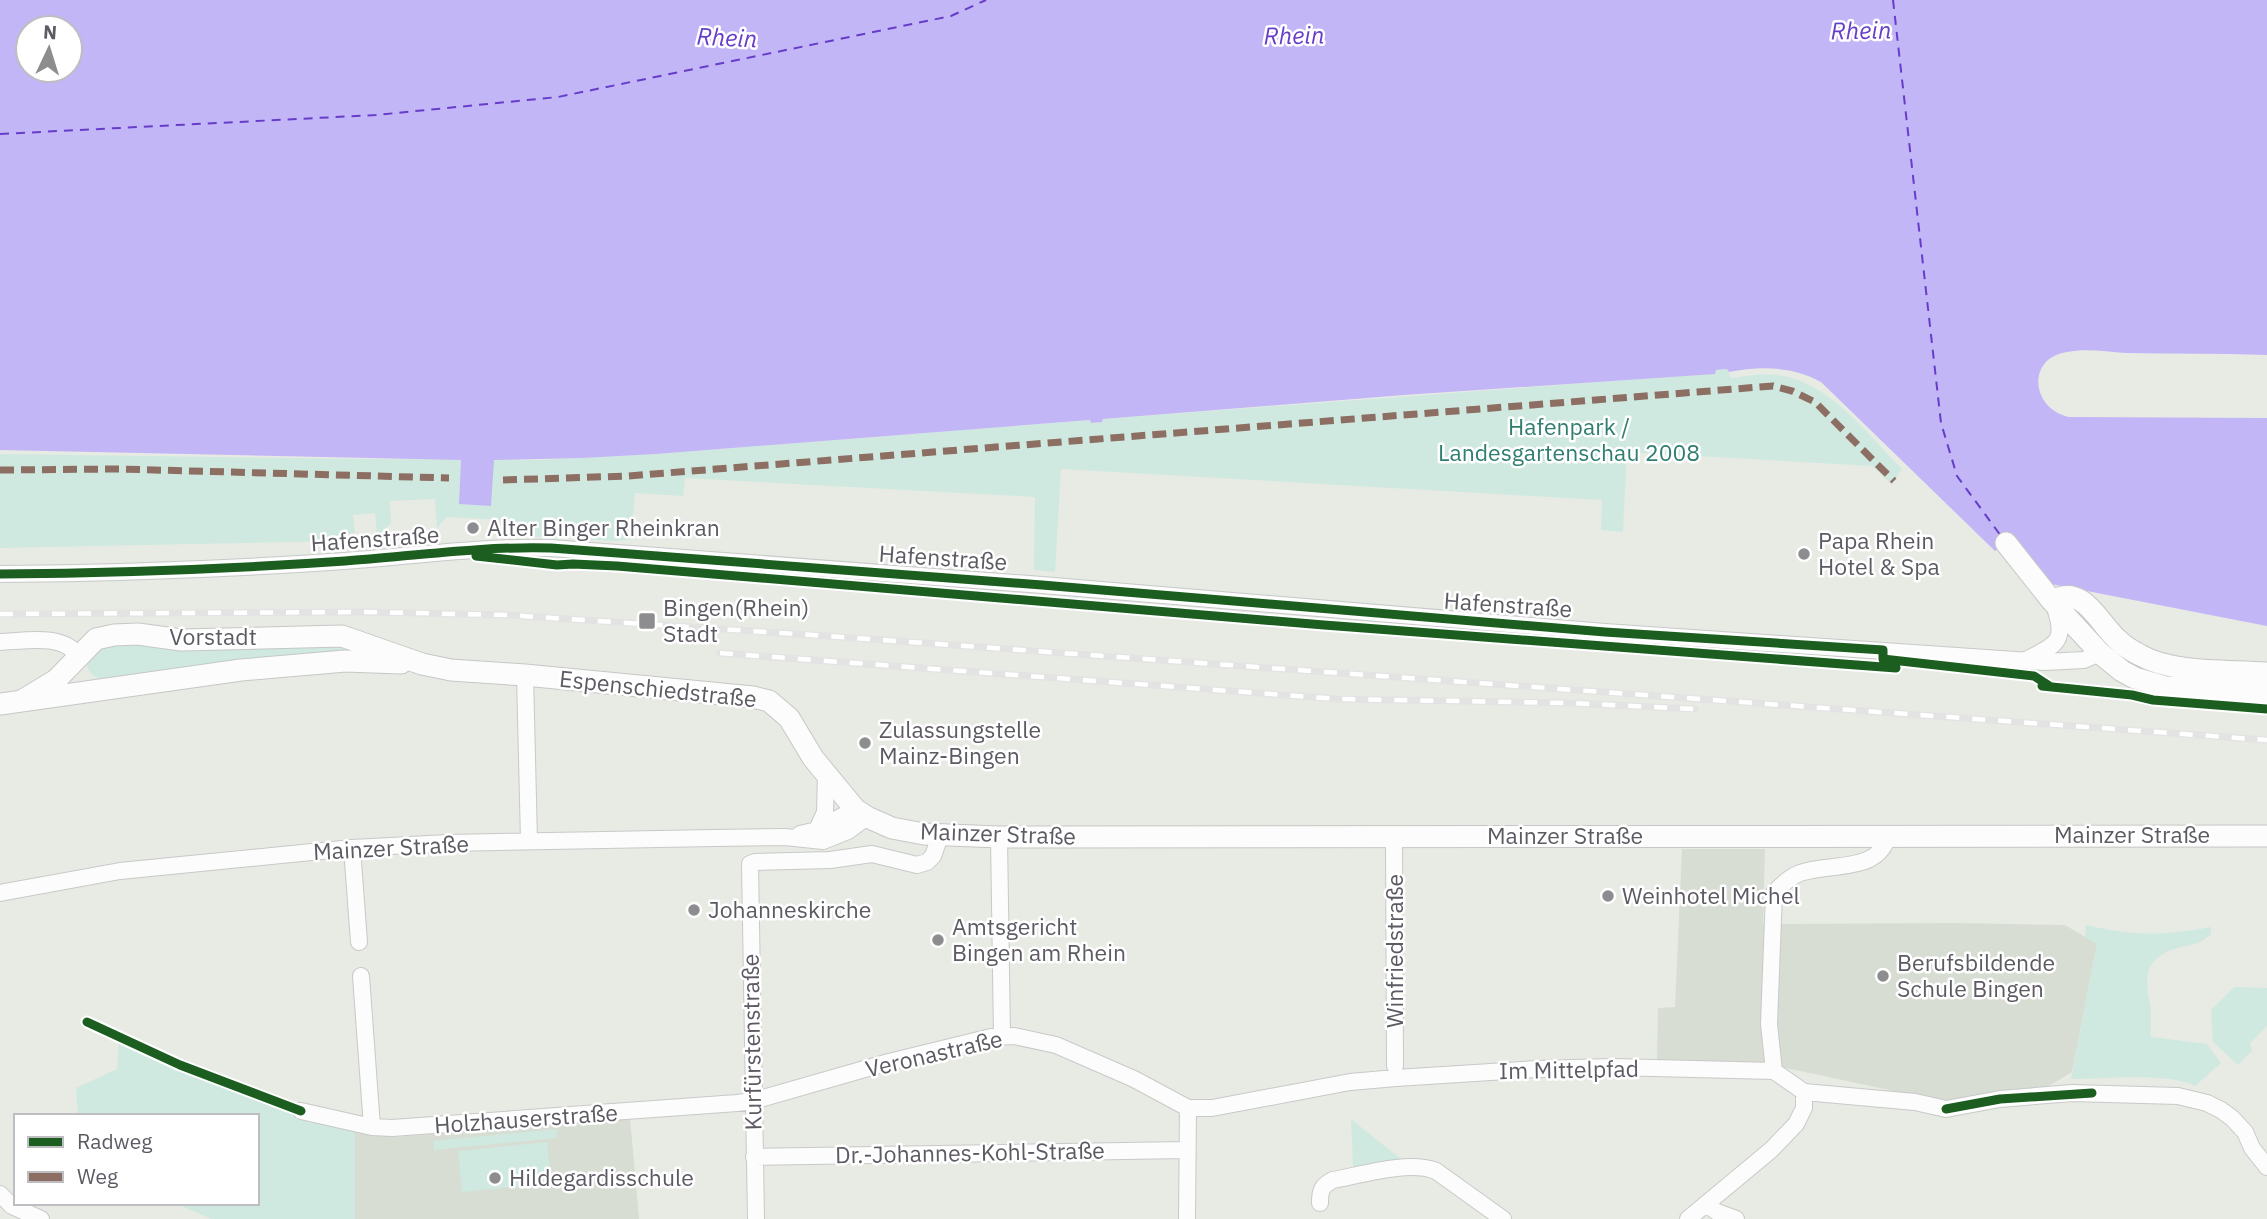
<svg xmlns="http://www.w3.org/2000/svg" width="2267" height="1219" font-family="'IBM Plex Sans',sans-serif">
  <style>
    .education { fill: #d7ddd3 }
    .green { fill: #cfe9e0 }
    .water { fill: #c3b6f7; fill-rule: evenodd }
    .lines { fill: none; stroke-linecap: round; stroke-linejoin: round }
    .ferry { stroke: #663dc8; stroke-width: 2; stroke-dasharray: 9 7; stroke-linecap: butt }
    .street-casing { stroke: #c8c9c9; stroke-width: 18 }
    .secondary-casing { stroke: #c6c7c6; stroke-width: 23 }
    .street { stroke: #fbfcfb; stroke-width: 16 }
    .secondary { stroke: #fbfcfb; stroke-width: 21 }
    .rail-casing { stroke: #e4e3e3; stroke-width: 7 }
    .rail { stroke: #fff; stroke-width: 4.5; stroke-dasharray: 13; stroke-linecap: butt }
    .quiet { stroke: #8d6e63; stroke-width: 7; stroke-dasharray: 14 7; stroke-linecap: butt }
    .cycleway-casing { stroke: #fff; stroke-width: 13 }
    .cycleway { stroke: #1b5e20; stroke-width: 9 }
    .poi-dot { fill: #8d8d90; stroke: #fff; stroke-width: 2.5 }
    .labels { text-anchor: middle; stroke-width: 5; stroke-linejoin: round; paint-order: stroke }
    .park-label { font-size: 23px; fill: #2f7e70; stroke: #fff }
    .poi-label { font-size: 23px; fill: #5d5a63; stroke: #fff; text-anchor: start }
    .street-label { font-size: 23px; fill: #5d5a63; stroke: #fff }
    .water-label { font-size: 24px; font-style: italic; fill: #663dc8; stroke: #fff }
  </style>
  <rect width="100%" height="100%" fill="#e7ebe4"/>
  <path class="education" d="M 1682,849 L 1765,849 L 1763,924 L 1956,923 L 2065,925 L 2097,944 L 2072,1072 L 2049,1086 L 1950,1103 L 1786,1068 L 1657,1062 L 1658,1008 L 1675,1007 Z
    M 630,1118 L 639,1219 L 355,1219 L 355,1128 L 396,1137 Z"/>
  <path class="green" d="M 1727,369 L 1731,378 C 1747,376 1763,373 1779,375 C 1831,383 1867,434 1902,469 L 1894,481 L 1889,482 L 1872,466 L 1627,452 L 1623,532 L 1601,530 L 1602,500 L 1061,469 L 1055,572 L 1034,570 L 1035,497 L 685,478 L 683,496 L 635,493 L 631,539 L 618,541 L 504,535 L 504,520 L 447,517 L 437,528 L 435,499 L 390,501 L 391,523 L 377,536 L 375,513 L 353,515 L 355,533 L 341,534 L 341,541 L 0,548 L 0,454 L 370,459 L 541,460 L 656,454 L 1091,420 L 1091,423 L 1102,422 L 1103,419 L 1665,377 Z
    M 95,643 L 343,643 L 345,654 L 104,681 C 81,671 85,663 95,643 Z
    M 2086,925 C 2133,936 2163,936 2211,927 L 2211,934 C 2200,945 2191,944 2177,948 C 2145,958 2144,976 2150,1004 C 2152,1014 2150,1027 2151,1037 L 2207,1044 L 2221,1063 L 2195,1086 C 2169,1072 2103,1079 2071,1079 L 2097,944 L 2085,937 Z
    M 2234,987 L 2267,988 L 2267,1026 L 2250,1043 L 2252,1051 L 2238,1065 L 2213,1042 L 2211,1010 Z
    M 119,1040 L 179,1067 L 299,1114 L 355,1128 L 355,1219 L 211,1219 L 175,1203 L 257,1203 L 257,1116 L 78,1116 L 76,1088 L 117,1069 Z
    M 1351,1119 L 1402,1160 L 1353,1167 Z
    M 557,1129 L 557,1138 L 434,1150 L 433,1141 Z
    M 547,1142 L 551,1183 L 462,1192 L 458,1151 Z"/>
  <path class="water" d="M 0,0 L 2267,0 L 2267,355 C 2220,353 2173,354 2126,353 C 2107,352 2087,348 2067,352 C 2026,358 2031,409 2069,417 L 2267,418 L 2267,626 L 2051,584 L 2016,538 L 1995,551 L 1821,382 C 1793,366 1760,366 1729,372 L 1727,369 L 1716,370 L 1715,374 L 1404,395 L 1103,419 L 1102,422 L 1091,423 L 1090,420 L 656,454 L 583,458 L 494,460 L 491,506 L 459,504 L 461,460 L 0,450 ZM 28,28 L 70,28 L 70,70 L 28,70 Z"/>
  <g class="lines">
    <path class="ferry" d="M 1893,0 L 1941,423 L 1957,476 L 2001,536
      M 0,134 L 376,115 L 558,97 L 951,16 L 986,0"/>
    <g class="street-casing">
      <path id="street" d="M 0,574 C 115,573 230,569 345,561 C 413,556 482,546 551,548 L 1042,585 L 1605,632 L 2045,662 L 2084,660 L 2100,653
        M 0,642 C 24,641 64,633 78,656
        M 2026,660 C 2055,645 2067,643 2055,608
        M 525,675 L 529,841
        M 817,830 L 825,812 L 826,773
        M 800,834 L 817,830 L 855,809
        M 1394,836 L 1395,1066
        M 999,837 L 1002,1036
        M 352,848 L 359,942
        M 0,893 L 120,871 L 352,848 L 448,843 L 714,838 L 785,837 L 823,841 L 848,831 L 867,817
        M 361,976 L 372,1127
        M 1774,1071 L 1769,1024 L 1774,893 C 1781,885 1790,877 1800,873 C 1830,862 1879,874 1888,835
        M 301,1111 L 372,1127 L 392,1128 L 737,1103 L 753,1101 L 889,1062 L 991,1037 L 1014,1036 L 1056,1045 L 1134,1079 L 1188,1108 L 1212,1108 L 1350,1082 L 1396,1078 L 1537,1069 L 1614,1067 L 1774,1071 L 1804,1092 L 1915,1102 L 1946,1109 L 2000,1099 L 2072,1093 L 2178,1096 L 2207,1103 L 2221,1110 L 2232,1118 L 2245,1132 L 2252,1148 L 2267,1167
        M 754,1157 L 1186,1150
        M 0,1194 L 12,1206 L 41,1219
        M 1320,1203 C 1320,1191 1321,1186 1333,1180 C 1361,1175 1409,1160 1436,1171 L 1503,1219
        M 1706,1204 L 1717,1212 L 1736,1219
        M 756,1219 L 750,864 L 755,862 L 830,860 L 872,854 L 917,865 L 927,862 L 933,856 L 940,836
        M 1187,1219 L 1188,1108
        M 1688,1219 L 1771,1150 L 1796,1124 L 1804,1108 L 1804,1092"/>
    </g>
    <g class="secondary-casing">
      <path id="secondary" d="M 2006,543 L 2052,601 L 2100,653 L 2122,671 L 2135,678 L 2166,687 L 2267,694
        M 2052,601 C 2084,583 2098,623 2118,640 C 2124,646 2132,651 2140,655 C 2173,674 2229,670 2267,673
        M 23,700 L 56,680 L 96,639 L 114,635 L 138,634 L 181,640 L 342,636 L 422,664 L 451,670 L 525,675 L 753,697 L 769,701 L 789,718 L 813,758 L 855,809 L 867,817 L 892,828 L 924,834 L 999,837 L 2267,836
        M 0,704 L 241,670 L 345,661 L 401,663"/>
    </g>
    <use href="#street" class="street"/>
    <use href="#secondary" class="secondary"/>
    <g class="rail-casing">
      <path id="rail" d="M 0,614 L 365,612 L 507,615 L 827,636 L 2267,740
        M 720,653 L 1338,699 L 1570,703 L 1695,709"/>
    </g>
    <use href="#rail" class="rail"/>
    <path class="quiet" d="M 0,470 L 119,469 L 449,478
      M 503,480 L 628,476 L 1773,386 L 1792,391 L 1815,402 L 1894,481"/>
    <g class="cycleway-casing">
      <path id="cycleway" d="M 476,556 L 557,565 L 573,564 L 617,566 L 1324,625 L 1896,668
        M 0,574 C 115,573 230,569 345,561 C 413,556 482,546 551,548 L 1042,585 L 1605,632 L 1883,650 L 1883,659 L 2034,676 L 2051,687
        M 2042,686 L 2132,695 L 2153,700 L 2267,709
        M 87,1022 L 180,1065 L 301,1111
        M 1946,1109 L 2000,1099 L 2092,1093"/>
    </g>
    <use href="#cycleway" class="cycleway"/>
  </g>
  <g class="poi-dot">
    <circle cx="473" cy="528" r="7"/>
    <circle cx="1804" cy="554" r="7"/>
    <rect x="638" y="612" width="18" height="18" rx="3.5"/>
    <circle cx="865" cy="743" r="7"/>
    <circle cx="1608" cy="896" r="7"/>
    <circle cx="694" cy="910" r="7"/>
    <circle cx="938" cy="940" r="7"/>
    <circle cx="1883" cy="976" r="7"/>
    <circle cx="495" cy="1178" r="7"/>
  </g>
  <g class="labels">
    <g class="park-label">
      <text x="1569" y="435">Hafenpark /<tspan x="1569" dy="26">Landesgartenschau 2008</tspan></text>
    </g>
    <g class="poi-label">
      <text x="487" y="536">Alter Binger Rheinkran</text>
      <text x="1818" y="549">Papa Rhein<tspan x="1818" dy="26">Hotel &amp; Spa</tspan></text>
      <text x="663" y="616">Bingen(Rhein)<tspan x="663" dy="26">Stadt</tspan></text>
      <text x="879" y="738">Zulassungstelle<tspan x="879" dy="26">Mainz-Bingen</tspan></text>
      <text x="1622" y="904">Weinhotel Michel</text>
      <text x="708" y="918">Johanneskirche</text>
      <text x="952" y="935">Amtsgericht<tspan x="952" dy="26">Bingen am Rhein</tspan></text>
      <text x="1897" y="971">Berufsbildende<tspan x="1897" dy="26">Schule Bingen</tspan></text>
      <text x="509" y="1186">Hildegardisschule</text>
    </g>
    <g class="street-label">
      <text transform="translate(375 539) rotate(-4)" y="8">Hafenstraße</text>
      <text transform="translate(943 558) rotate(4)" y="8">Hafenstraße</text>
      <text transform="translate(1508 605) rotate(4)" y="8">Hafenstraße</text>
      <text x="213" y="645">Vorstadt</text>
      <text transform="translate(658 689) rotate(6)" y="8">Espenschiedstraße</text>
      <text transform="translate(998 834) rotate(2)" y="8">Mainzer Straße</text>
      <text x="2132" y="843">Mainzer Straße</text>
      <text x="1565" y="844">Mainzer Straße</text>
      <text transform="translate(391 848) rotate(-3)" y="8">Mainzer Straße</text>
      <text transform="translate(1395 951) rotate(-90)" y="8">Winfriedstraße</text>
      <text transform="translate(752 1042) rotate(-91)" y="8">Kurfürstenstraße</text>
      <text transform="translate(934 1054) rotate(-13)" y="8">Veronastraße</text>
      <text transform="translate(1569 1070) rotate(-1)" y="8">Im Mittelpfad</text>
      <text transform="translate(526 1119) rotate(-4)" y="8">Holzhauserstraße</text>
      <text transform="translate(970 1153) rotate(-1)" y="8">Dr.-Johannes-Kohl-Straße</text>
    </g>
    <g class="water-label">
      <text transform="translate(1861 31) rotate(-1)" y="8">Rhein</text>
      <text transform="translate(1294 36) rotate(-1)" y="8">Rhein</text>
      <text transform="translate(727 38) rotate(3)" y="8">Rhein</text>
    </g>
  </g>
  <rect x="14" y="1114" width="245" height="91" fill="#ffffff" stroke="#bebdc1" stroke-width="2"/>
  <rect x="28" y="1137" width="35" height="10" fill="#1b5e20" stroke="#bebdc1" stroke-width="2"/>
  <text x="77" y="1149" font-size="21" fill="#5d5a63">Radweg</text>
  <rect x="28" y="1172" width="35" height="10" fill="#8d6e63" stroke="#bebdc1" stroke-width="2"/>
  <text x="77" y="1184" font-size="21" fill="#5d5a63">Weg</text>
  <g transform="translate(49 49) rotate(4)"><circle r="33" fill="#ffffff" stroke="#bebdc1" stroke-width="2"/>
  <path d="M0-5L12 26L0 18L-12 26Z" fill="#8d8d90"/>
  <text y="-10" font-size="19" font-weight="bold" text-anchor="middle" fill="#5d5a63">N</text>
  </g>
</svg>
